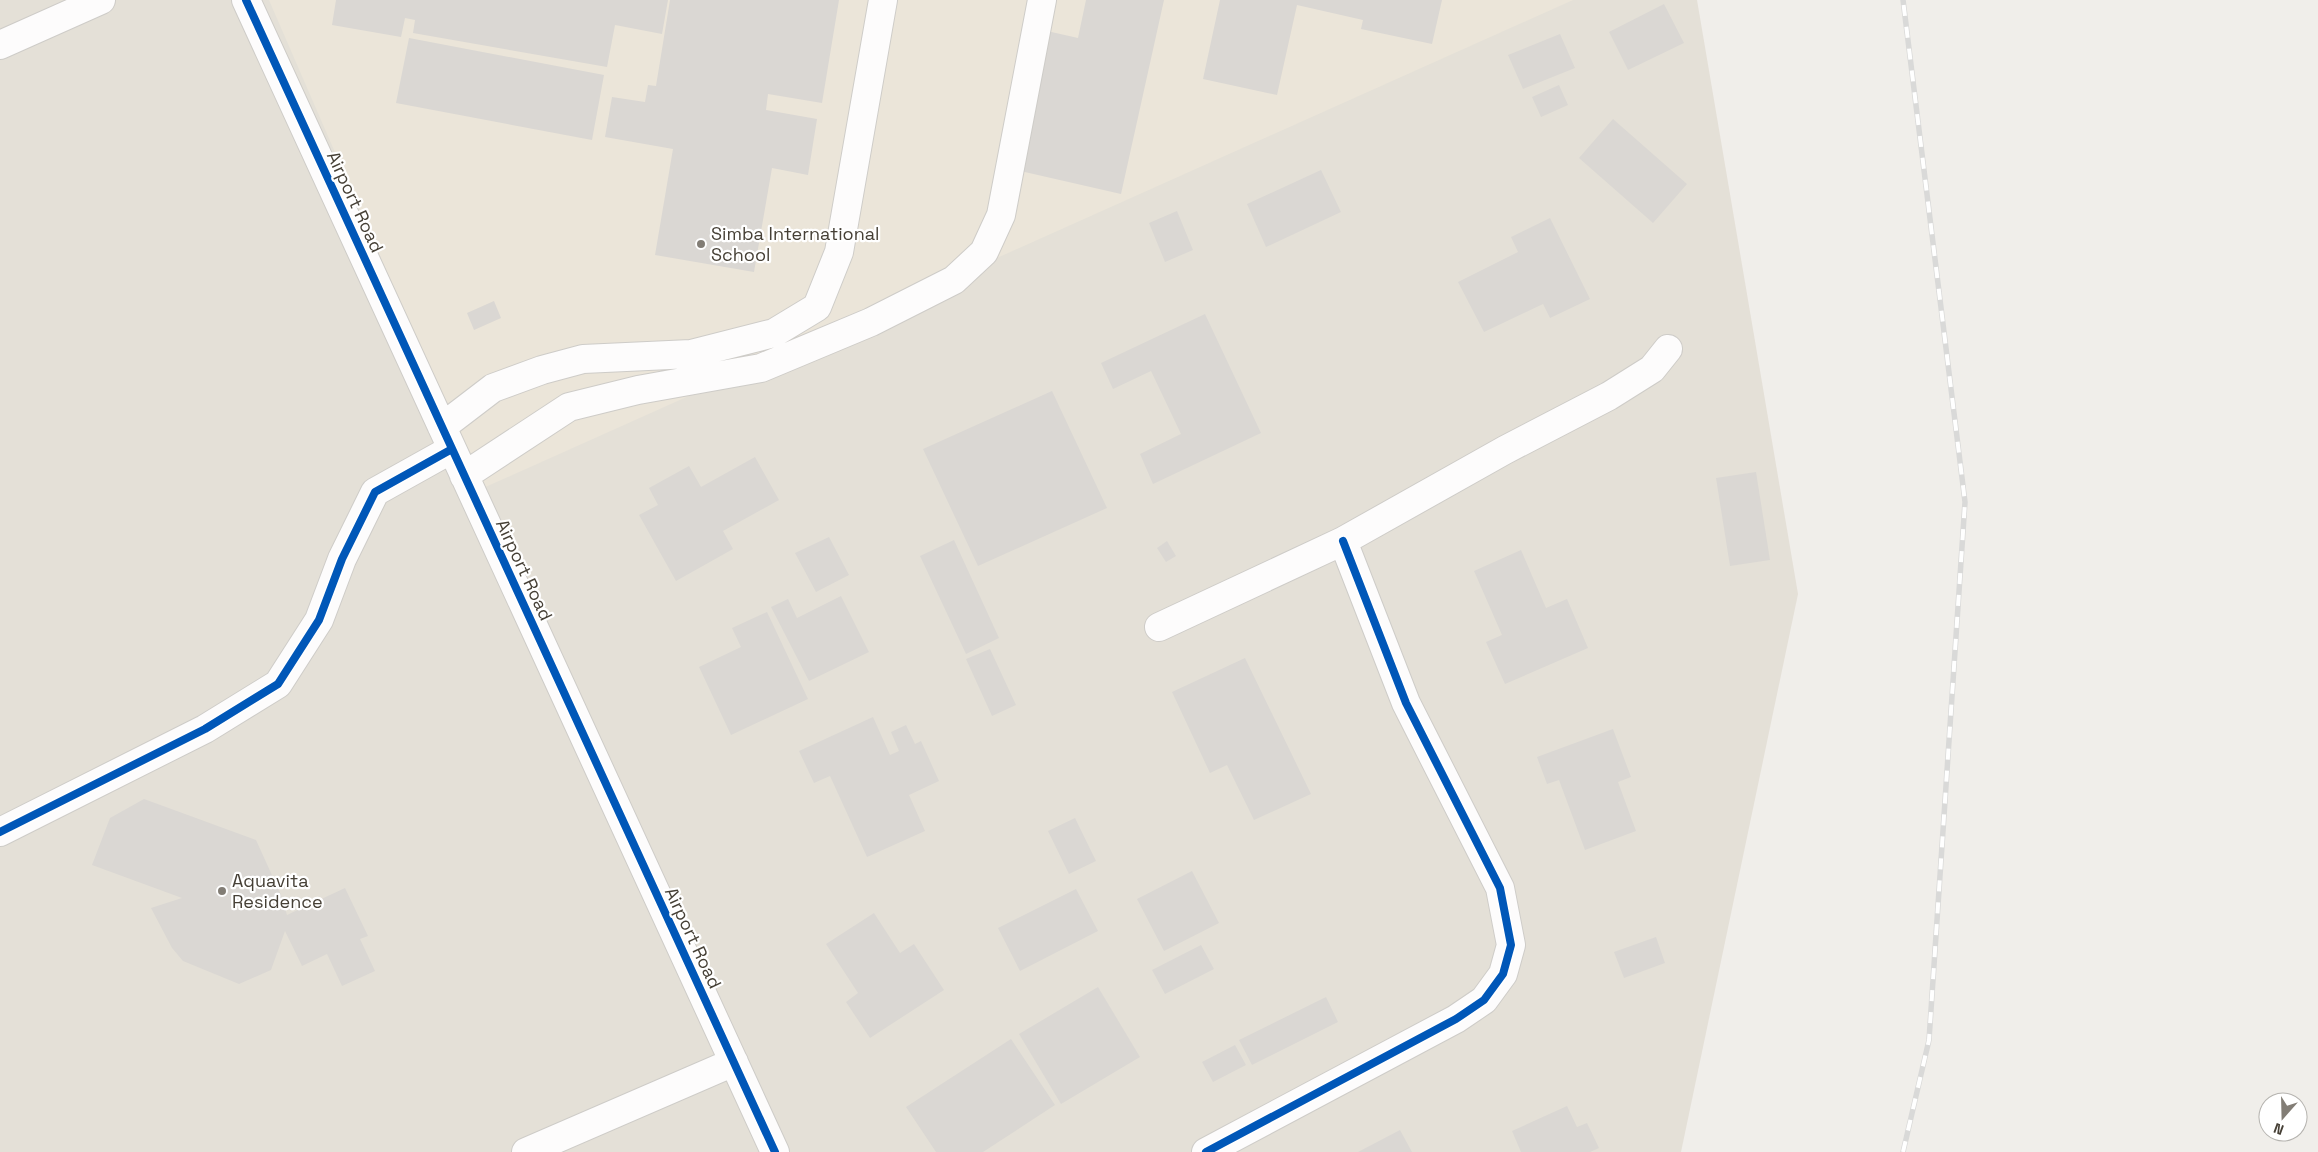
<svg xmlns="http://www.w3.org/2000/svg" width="2318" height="1152" font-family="'Space Grotesk',sans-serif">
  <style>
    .residential { fill: #e4e0d7 }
    .education { fill: #ebe5d9 }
    .building { fill: #dad7d3 }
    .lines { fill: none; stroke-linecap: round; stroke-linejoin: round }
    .minor-casing { stroke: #ceccc8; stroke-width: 30 }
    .minor { stroke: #fdfcfc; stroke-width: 28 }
    .rail-casing { stroke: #d9d9d8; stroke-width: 5.5 }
    .rail { stroke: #fff; stroke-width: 4; stroke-dasharray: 11; stroke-linecap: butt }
    .cycleway-casing { stroke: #fff; stroke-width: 11 }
    .cycleway { stroke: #0057b8; stroke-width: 8 }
    .poi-dot { fill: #827d75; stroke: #fff; stroke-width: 2 }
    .labels { text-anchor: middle; stroke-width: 4.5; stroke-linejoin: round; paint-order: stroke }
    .street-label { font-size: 18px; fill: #464036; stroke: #fff }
    .poi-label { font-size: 18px; fill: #464036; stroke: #fff; text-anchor: start }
  </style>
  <rect width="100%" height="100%" fill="#f0eeea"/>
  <path class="residential" d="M 0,0 L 1697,0 L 1798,594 L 1681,1152 L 0,1152 Z"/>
  <path class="education" d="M 269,0 L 1573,0 L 481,489 Z"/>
  <path class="building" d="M 336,0 L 668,0 L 662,34 L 615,25 L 607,67 L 413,33 L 415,20 L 405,18 L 401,37 L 332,25 Z
    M 670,0 L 839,0 L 822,103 L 768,94 L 766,110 L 817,119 L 808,175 L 772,168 L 754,272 L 655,255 L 673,149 L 605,137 L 612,97 L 645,102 L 648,85 L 656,86 Z
    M 1086,0 L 1164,0 L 1121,194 L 1016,170 L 1047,31 L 1078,38 Z
    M 1220,0 L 1442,0 L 1432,44 L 1361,29 L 1363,20 L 1297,5 L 1277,95 L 1203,79 Z
    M 1664,4 L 1684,43 L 1628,70 L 1609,32 Z
    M 1560,34 L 1575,68 L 1523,89 L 1508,55 Z
    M 409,38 L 604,75 L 592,140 L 396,103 Z
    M 1559,85 L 1568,105 L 1541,117 L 1532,97 Z
    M 1613,119 L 1687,184 L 1653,223 L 1579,158 Z
    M 1321,170 L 1341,212 L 1266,247 L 1247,204 Z
    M 1177,211 L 1193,250 L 1165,262 L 1149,223 Z
    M 1550,218 L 1590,299 L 1550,318 L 1543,304 L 1484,332 L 1458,282 L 1518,252 L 1511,237 Z
    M 494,301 L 501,318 L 474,330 L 467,313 Z
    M 1205,314 L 1261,433 L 1153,484 L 1140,454 L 1181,434 L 1151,371 L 1113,389 L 1101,363 Z
    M 1052,391 L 1107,508 L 978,566 L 923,449 Z
    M 755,457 L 779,500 L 723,531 L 733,549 L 676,581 L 639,515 L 658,505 L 649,488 L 689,466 L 701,487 Z
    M 1756,472 L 1770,560 L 1730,566 L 1716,478 Z
    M 829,537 L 849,575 L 816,592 L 795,553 Z
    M 954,540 L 999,638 L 966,654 L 920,556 Z
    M 1167,541 L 1176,556 L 1166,562 L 1157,548 Z
    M 1521,550 L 1546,608 L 1567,599 L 1588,648 L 1505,684 L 1486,642 L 1502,635 L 1474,571 Z
    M 841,596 L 869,652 L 809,681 L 771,607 L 788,599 L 797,618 Z
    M 767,612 L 808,699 L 731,735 L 699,667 L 741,647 L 732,628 Z
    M 990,649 L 1016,705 L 992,716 L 966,659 Z
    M 1245,658 L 1311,794 L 1254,820 L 1227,765 L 1210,773 L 1172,692 Z
    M 873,717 L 890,755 L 899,751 L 891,732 L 906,725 L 915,744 L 921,741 L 939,781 L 909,795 L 925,831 L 867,857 L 830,776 L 814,783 L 799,751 Z
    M 1613,729 L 1631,777 L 1618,782 L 1636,831 L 1585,850 L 1559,780 L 1547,784 L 1537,757 Z
    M 144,799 L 256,840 L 281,895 L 287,915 L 345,888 L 368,936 L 360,939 L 375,971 L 342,986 L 327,954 L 302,966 L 285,931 L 271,970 L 239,984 L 183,961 L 172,948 L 151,908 L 182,898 L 92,865 L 110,818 Z
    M 1075,818 L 1096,861 L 1069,874 L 1048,831 Z
    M 1192,871 L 1219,923 L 1164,951 L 1137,899 Z
    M 1076,889 L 1098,931 L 1020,971 L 998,928 Z
    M 874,913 L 900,953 L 914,944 L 944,990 L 870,1038 L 846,1002 L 858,993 L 826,944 Z
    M 1656,937 L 1665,963 L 1624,978 L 1614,952 Z
    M 1201,945 L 1214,969 L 1165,994 L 1152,970 Z
    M 1098,987 L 1140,1057 L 1061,1104 L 1019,1034 Z
    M 1326,997 L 1338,1022 L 1252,1065 L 1239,1040 Z
    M 1011,1039 L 1055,1105 L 983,1152 L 936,1152 L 906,1107 Z
    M 1235,1045 L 1246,1065 L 1213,1082 L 1202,1062 Z
    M 1567,1106 L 1577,1127 L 1587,1123 L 1599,1148 L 1590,1152 L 1521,1152 L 1512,1131 Z
    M 1400,1130 L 1412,1152 L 1358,1152 Z"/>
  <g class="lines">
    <g class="minor-casing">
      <path id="minor" d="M 246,0 L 775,1152
        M 0,45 L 101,0
        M 442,427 L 493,388 L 542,370 L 583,359 L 691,354 L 774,333 L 817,307 L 839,252 L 883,0
        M 464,476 L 569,407 L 638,390 L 761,368 L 871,322 L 954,280 L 984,252 L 1001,215 L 1042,0
        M 1159,627 L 1343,541 L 1505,450 L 1609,396 L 1652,369 L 1668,349
        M 0,832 L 205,729 L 278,684 L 319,620 L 342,559 L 375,492 L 452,449
        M 526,1152 L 734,1062
        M 1206,1152 L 1456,1019 L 1484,1000 L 1503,974 L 1511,945 L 1500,888 L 1406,703 L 1343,541"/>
    </g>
    <use href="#minor" class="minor"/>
    <g class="rail-casing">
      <path id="rail" d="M 1903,1152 L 1929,1040 L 1965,502 L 1903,0"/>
    </g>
    <use href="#rail" class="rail"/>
    <g class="cycleway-casing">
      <path id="cycleway" d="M 246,0 L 775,1152
        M 0,832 L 205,729 L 278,684 L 319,620 L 342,559 L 375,492 L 452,449
        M 1206,1152 L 1456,1019 L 1484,1000 L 1503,974 L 1511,945 L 1500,888 L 1406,703 L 1343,541"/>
    </g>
    <use href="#cycleway" class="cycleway"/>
  </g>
  <g class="poi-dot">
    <circle cx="701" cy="244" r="5"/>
    <circle cx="222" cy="891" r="5"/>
  </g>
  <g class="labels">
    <g class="street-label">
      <text transform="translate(355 202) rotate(65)" y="6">Airport Road</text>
      <text transform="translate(524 570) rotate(65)" y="6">Airport Road</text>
      <text transform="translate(693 938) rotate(65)" y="6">Airport Road</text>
    </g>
    <g class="poi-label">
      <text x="711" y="240">Simba International<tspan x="711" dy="21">School</tspan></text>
      <text x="232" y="887">Aquavita<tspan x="232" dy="21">Residence</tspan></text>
    </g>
  </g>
  <g transform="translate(2283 1117) rotate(200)"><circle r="24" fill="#ffffff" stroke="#b5b3af"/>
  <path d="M0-4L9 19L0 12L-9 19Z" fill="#827d75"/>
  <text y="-8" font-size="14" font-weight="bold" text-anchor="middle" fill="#464036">N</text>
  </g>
</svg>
